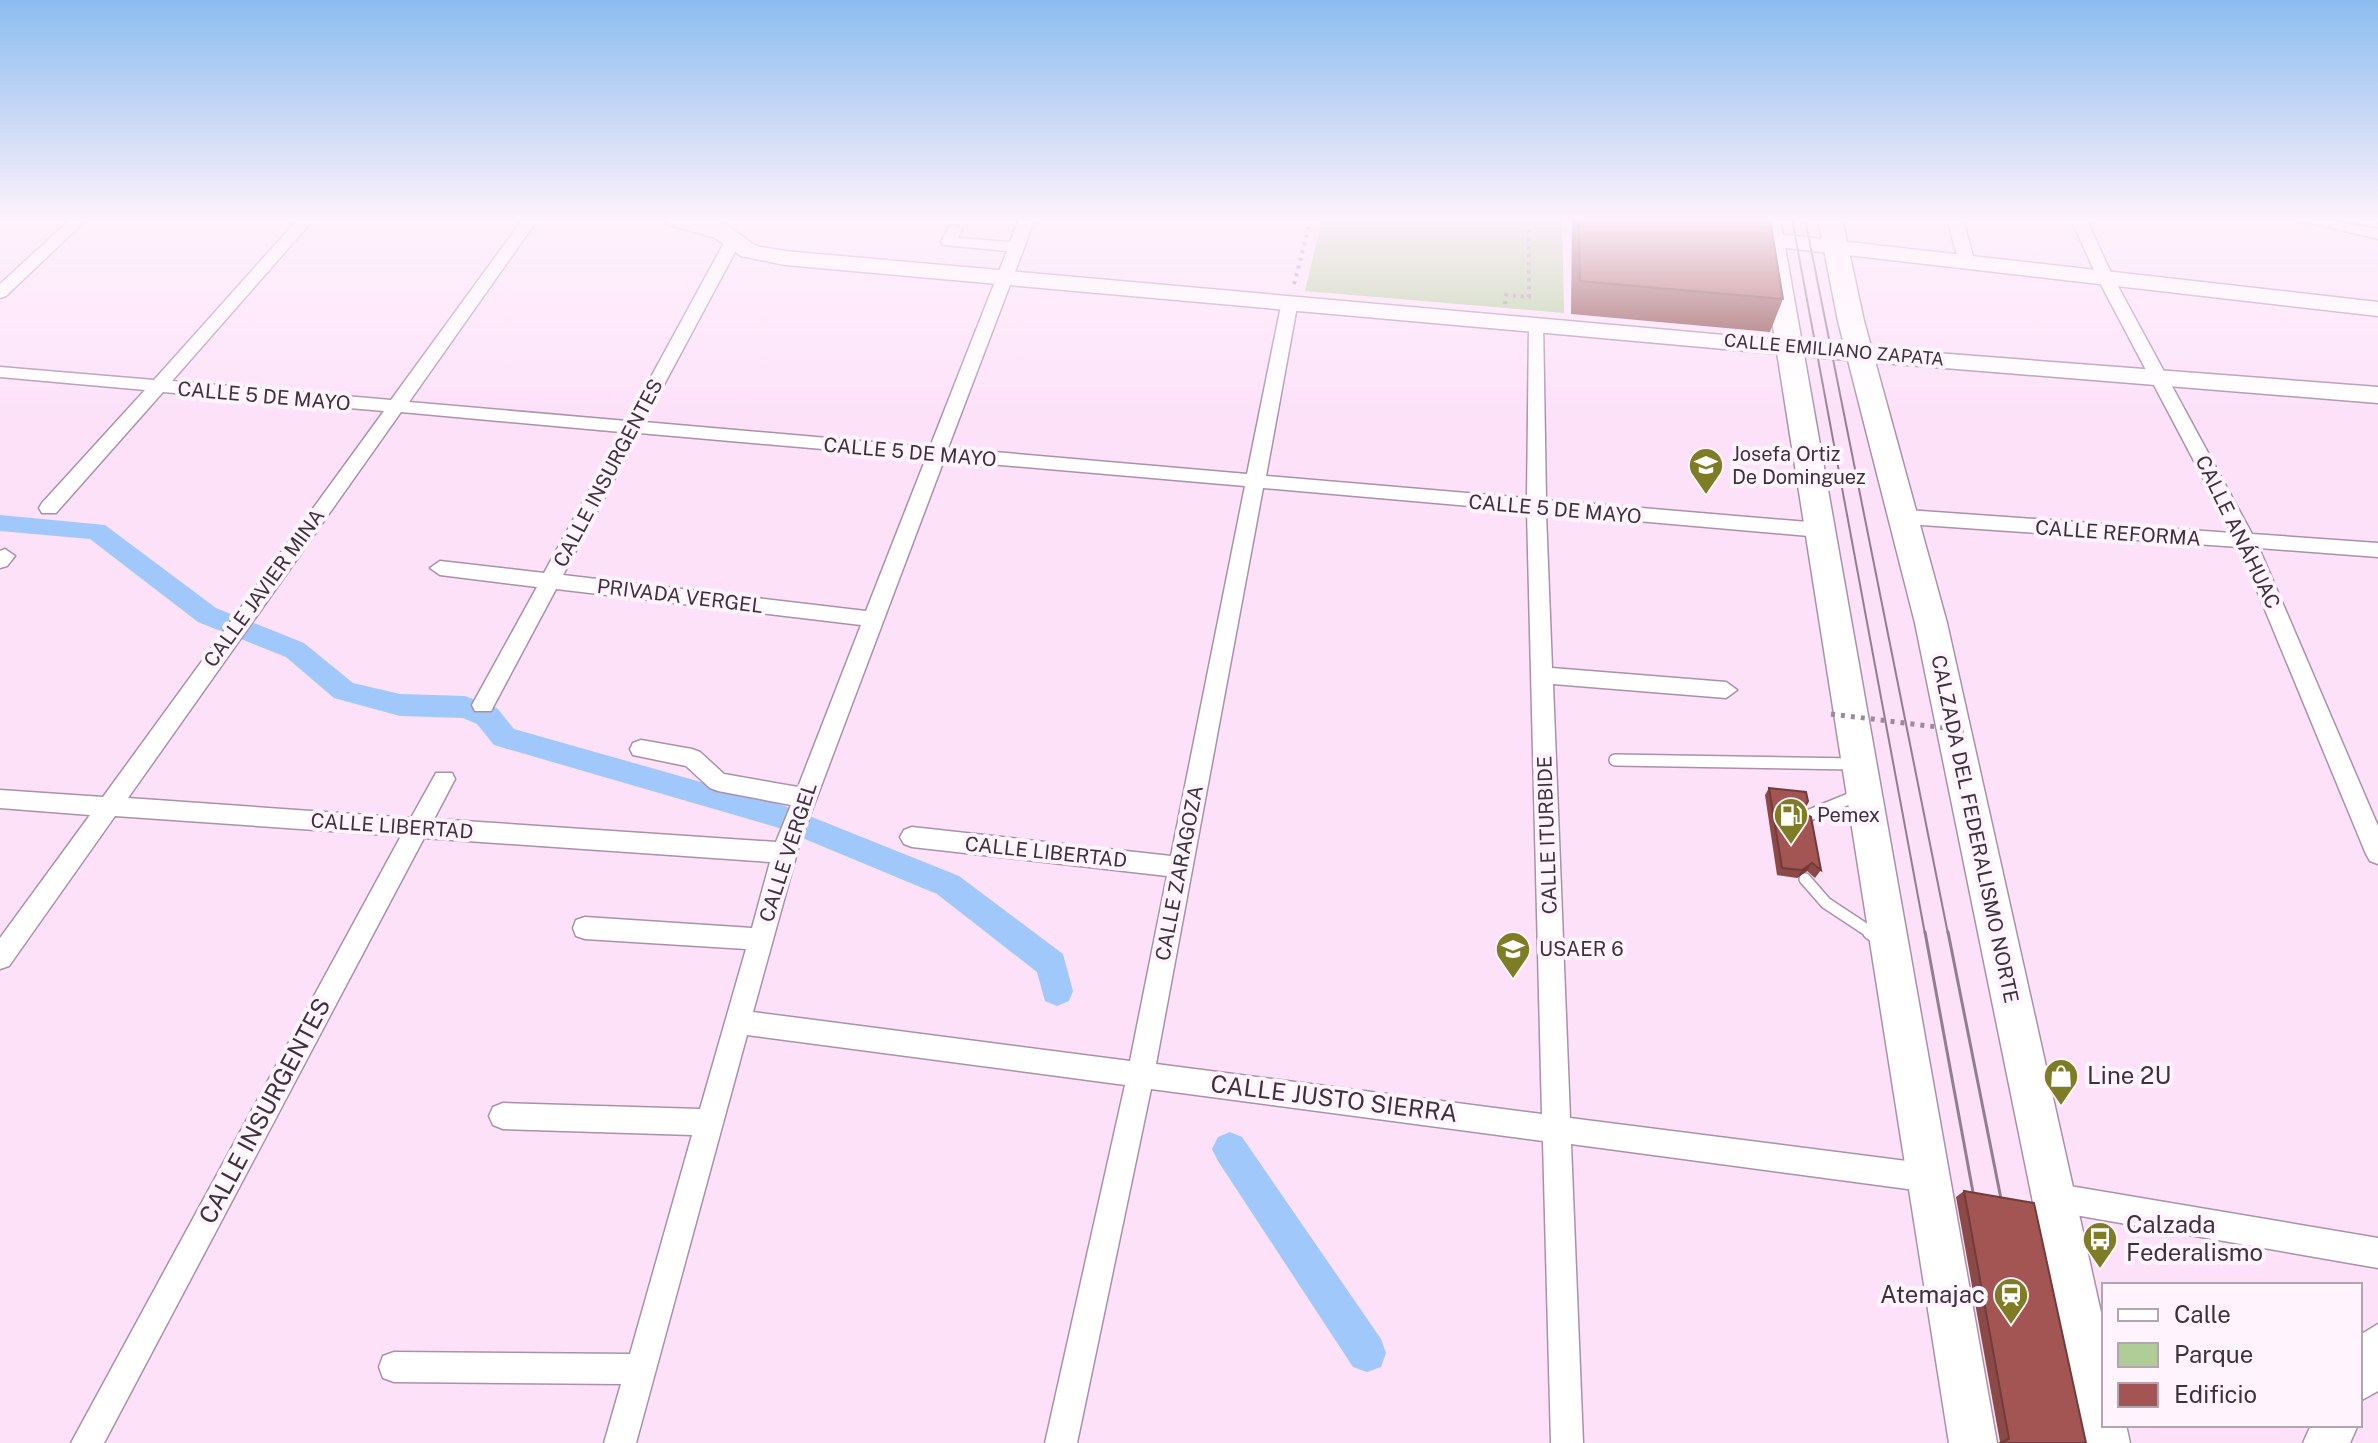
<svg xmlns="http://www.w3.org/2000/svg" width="2378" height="1443" font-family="'Public Sans',sans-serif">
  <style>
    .green { fill: #b0cd97 }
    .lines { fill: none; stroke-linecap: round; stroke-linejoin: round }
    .canal { fill: #a1c8fa; fill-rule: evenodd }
    .lane-far1-casing { stroke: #aa91a8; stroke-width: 14 }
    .lane-casing { stroke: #aa91a8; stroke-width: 17 }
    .street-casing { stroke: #aa91a8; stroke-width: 3 }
    .secondary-casing { stroke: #aa91a8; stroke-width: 3 }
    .primary-casing { stroke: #aa91a8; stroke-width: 3 }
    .path { stroke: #9c8a9a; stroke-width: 4; stroke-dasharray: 3 5; stroke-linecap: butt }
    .lane-far1 { stroke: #fff; stroke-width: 11 }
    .lane { stroke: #fff; stroke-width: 14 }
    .street { fill: #fff; fill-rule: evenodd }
    .secondary { fill: #fff; fill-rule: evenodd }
    .primary { fill: #fff; fill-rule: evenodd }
    .tram-far1 { stroke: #917f8f; stroke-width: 2 }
    .tram { stroke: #917f8f; stroke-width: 3 }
    .path-bridge { stroke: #9c8a9a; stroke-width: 5; stroke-dasharray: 4 6; stroke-linecap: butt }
    .wall { fill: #8b4947 }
    .shaded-wall { fill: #713c39 }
    .building { fill: #a25552; stroke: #713c39; stroke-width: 2 }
    .labels { text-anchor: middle; stroke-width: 8; stroke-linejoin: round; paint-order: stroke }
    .far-street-label { font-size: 18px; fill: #3c323b; stroke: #fff4fe }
    .street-label { font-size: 20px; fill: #3c323b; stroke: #fff4fe }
    .poi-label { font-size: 20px; fill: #3c323b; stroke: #fff4fe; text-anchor: start }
    .near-poi-label { font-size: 24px; fill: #3c323b; stroke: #fff4fe; text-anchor: start }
    .near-street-label { font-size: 24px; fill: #3c323b; stroke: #fff4fe }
  </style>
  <rect width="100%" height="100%" fill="#fce1f9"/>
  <path class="green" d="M 1322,219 L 1562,221 L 1564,313 L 1305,291 Z"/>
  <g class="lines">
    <path class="canal" d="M 0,515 L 105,525 L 216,608 L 304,643 L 353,683 L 400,694 L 465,696 L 497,708 L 514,729 L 782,805 L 959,876 L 1063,954 L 1073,991 L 1069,1001 L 1057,1006 L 1045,1001 L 1037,972 L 937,894 L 776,827 L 494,745 L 477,724 L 463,718 L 400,716 L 334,698 L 286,657 L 198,622 L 90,539 L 0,531 Z
      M 1230,1132 L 1242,1137 L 1381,1339 L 1386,1353 L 1381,1367 L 1367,1372 L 1353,1367 L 1218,1161 L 1212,1149 L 1218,1137 Z"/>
    <g class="lane-far1-casing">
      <path id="lane-far1" d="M 1615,760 L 1854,764
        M 1805,817 L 1861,794
        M 1805,879 L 1826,903 L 1873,934"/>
    </g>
    <g class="lane-casing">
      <path id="lane" d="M 1870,932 L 1879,938"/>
    </g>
    <g class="street-casing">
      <path id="street" d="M 71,219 L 87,219 L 6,296 L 0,298 L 0,284 Z
        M 298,219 L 314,219 L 172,381 L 391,400 L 523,219 L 538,219 L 409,402 L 627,421 L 725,241 L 733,236 L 741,241 L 644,422 L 930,447 L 1007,251 L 943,245 L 941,242 L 949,227 L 954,225 L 962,230 L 958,238 L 1010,242 L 1019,219 L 1035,219 L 948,448 L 1247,474 L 1282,301 L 1290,296 L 1298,301 L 1266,476 L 1527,498 L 1529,323 L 1531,319 L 1543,319 L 1546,500 L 1820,523 L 1830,530 L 1820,537 L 1546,513 L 1552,668 L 1726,682 L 1737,690 L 1726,698 L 1553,684 L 1570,1118 L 1930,1164 L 1940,1168 L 1944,1178 L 1940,1188 L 1930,1192 L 1571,1144 L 1583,1443 L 1551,1443 L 1543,1141 L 1151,1089 L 1077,1443 L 1045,1443 L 1125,1085 L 747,1035 L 636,1443 L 604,1443 L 621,1384 L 394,1382 L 383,1378 L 379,1367 L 383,1356 L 394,1352 L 630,1354 L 692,1135 L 503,1129 L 493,1125 L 489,1116 L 493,1107 L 503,1103 L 700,1109 L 746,949 L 585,939 L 576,936 L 573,928 L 576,920 L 585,917 L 752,928 L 770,862 L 424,838 L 104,1443 L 71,1443 L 401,836 L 115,816 L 9,966 L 0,969 L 0,938 L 90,815 L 0,808 L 0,790 L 103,797 L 384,411 L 163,392 L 56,513 L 42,513 L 39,508 L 42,503 L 145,390 L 0,377 L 0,367 L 154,380 ZM 401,412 L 621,432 L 544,573 L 440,561 L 430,568 L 440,575 L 537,587 L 472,705 L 475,711 L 491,711 L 556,589 L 861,625 L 798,787 L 724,774 L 700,752 L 692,749 L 641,740 L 633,743 L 630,749 L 633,755 L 686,766 L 710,788 L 718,791 L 791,805 L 776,842 L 434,819 L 455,779 L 452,773 L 436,773 L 411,818 L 128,798 ZM 639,433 L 926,458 L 866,611 L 563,575 ZM 944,460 L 1245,486 L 1171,856 L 912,827 L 904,830 L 900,837 L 904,844 L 912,847 L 1167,876 L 1130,1061 L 753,1012 L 800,842 ZM 1263,488 L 1527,511 L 1542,1114 L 1156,1064 Z
        M 1947,219 L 1963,219 L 1975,263 L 1973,266 L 1959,263 Z
        M 2071,219 L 2086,219 L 2114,279 L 2252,534 L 2378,543 L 2378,557 L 2259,548 L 2378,826 L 2378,864 L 2370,861 L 2366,854 L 2239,547 L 1907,524 L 1897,517 L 1907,510 L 2232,533 L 2098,279 Z
        M 2294,219 L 2326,219 L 2378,229 L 2378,239 Z
        M 5,549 L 15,556 L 7,566 L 0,568 L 0,551 Z
        M 2052,1183 L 2378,1238 L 2378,1268 L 2052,1211 L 2042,1207 L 2038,1197 L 2042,1187 Z"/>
    </g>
    <g class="secondary-casing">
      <path id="secondary" d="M 664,219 L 718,219 L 756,246 L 785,251 L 1858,347 L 2378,387 L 2378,403 L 1858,361 L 785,265 L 741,256 L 715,238 L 667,224 Z
        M 1742,230 L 2378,302 L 2378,316 L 1734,242 L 1731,237 Z
        M 2378,1324 L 2378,1391 L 2360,1401 L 2360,1335 Z
        M 2311,1425 L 2358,1425 L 2350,1443 L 2303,1443 Z"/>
    </g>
    <g class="primary-casing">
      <path id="primary" d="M 1756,219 L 1780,219 L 1997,1443 L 1949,1443 Z
        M 1818,219 L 1842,219 L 1864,321 L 1947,623 L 2104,1326 L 2104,1425 L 2126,1425 L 2130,1443 L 2082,1443 L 1915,623 L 1838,321 Z"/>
    </g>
    <path class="path" d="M 1294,284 L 1311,219
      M 1505,304 L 1506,295 L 1529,297 L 1529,221 L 1545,219"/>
    <use href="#lane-far1" class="lane-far1"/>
    <use href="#lane" class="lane"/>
    <use href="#street" class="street"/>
    <use href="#secondary" class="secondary"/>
    <use href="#primary" class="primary"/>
    <path class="tram-far1" d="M 1792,219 L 1925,934
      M 1805,219 L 1948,934"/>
    <path class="tram" d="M 1925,932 L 1977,1214
      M 1948,932 L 2005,1219"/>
    <path class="path-bridge" d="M 1831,714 L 1970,731"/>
  </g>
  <path class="wall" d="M 1572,219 L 1770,219 L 1783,299 L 1770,332 L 1571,314 Z
    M 1769,788 L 1821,870 L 1815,878 L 1807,871 L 1797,878 L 1777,875 L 1765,795 Z
    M 1964,1191 L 2086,1443 L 1998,1443 L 2000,1442 L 1956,1197 Z"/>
  <path class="shaded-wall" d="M 1812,863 L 1807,871 L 1797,878 L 1802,870 Z"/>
  <path class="building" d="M 1579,219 L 1770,219 L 1783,299 L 1580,281 Z
    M 1769,788 L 1806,792 L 1808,801 L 1802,812 L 1811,817 L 1821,870 L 1812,863 L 1802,870 L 1782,868 Z
    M 1964,1191 L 2034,1203 L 2086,1443 L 2000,1443 L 2009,1439 Z"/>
  <linearGradient id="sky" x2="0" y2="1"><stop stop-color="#8bbcef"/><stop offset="0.52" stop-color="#fef2fc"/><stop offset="1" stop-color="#fef2fc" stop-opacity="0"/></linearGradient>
  <rect width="2378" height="421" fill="url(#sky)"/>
  <defs>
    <g id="school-pin" transform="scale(1.8)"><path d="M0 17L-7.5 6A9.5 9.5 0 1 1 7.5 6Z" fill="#7e7c24" stroke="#fff4fe"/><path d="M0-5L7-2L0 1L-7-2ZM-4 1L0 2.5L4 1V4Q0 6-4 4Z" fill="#fff"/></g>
    <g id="fuel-pin" transform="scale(1.8)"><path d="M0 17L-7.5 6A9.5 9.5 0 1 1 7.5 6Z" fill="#7e7c24" stroke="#fff4fe"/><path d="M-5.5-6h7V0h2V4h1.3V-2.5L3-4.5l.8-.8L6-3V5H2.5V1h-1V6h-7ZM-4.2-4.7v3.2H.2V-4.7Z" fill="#fff"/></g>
    <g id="shop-pin" transform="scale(1.8)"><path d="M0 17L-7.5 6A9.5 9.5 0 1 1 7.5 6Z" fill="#7e7c24" stroke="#fff4fe"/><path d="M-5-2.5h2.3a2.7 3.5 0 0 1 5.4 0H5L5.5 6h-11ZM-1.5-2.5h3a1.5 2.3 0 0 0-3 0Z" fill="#fff"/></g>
    <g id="bus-pin" transform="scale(1.8)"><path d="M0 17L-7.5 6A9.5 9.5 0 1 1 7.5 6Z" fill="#7e7c24" stroke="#fff4fe"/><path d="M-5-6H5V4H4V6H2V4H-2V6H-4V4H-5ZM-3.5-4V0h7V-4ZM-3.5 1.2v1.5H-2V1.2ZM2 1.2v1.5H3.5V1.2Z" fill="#fff"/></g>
    <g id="station-pin" transform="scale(1.8)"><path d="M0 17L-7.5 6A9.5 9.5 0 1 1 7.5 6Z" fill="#7e7c24" stroke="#fff4fe"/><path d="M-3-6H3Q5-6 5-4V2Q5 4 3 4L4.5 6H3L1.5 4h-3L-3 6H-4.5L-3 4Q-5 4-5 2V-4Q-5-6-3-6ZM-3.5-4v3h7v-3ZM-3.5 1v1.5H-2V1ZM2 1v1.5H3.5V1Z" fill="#fff"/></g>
  </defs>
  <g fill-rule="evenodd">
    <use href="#school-pin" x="1706" y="465"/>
    <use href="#fuel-pin" x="1791" y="815"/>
    <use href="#school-pin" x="1513" y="949"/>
    <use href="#shop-pin" x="2061" y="1076"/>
    <use href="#bus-pin" x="2100" y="1239"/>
    <use href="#station-pin" x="2011" y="1295"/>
  </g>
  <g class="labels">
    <g class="far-street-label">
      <text transform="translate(1834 350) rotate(5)" y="6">CALLE EMILIANO ZAPATA</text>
    </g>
    <g class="street-label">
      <text transform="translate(264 396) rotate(5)" y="7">CALLE 5 DE MAYO</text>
      <text transform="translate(910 452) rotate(5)" y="7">CALLE 5 DE MAYO</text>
      <text transform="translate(608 473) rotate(-62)" y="7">CALLE INSURGENTES</text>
      <text transform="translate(1555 509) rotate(5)" y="7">CALLE 5 DE MAYO</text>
      <text transform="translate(2238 532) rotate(64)" y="7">CALLE ANÁHUAC</text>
      <text transform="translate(2118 533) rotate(4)" y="7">CALLE REFORMA</text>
      <text transform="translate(264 588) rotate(-54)" y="7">CALLE JAVIER MINA</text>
      <text transform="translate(680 596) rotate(7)" y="7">PRIVADA VERGEL</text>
      <text transform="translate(392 826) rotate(4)" y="7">CALLE LIBERTAD</text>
      <text transform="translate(1975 829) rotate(78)" y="7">CALZADA DEL FEDERALISMO NORTE</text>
      <text transform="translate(1547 835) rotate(-92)" y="7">CALLE ITURBIDE</text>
      <text transform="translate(788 852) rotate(-72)" y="7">CALLE VERGEL</text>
      <text transform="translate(1046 852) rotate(6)" y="7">CALLE LIBERTAD</text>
      <text transform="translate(1179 873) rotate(-79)" y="7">CALLE ZARAGOZA</text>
    </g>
    <g class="poi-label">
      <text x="1732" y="461">Josefa Ortiz<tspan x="1732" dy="23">De Dominguez</tspan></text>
      <text x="1817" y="822">Pemex</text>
      <text x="1539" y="956">USAER 6</text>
    </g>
    <g class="near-poi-label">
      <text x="2087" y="1084">Line 2U</text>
      <text x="2126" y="1233">Calzada<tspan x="2126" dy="28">Federalismo</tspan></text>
      <text x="1985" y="1303" text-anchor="end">Atemajac</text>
    </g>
    <g class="near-street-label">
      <text transform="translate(1334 1099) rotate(7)" y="8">CALLE JUSTO SIERRA</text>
      <text transform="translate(265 1111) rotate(-62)" y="8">CALLE INSURGENTES</text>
    </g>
  </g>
  <rect x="2102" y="1283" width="260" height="144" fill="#fff4fe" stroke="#b1a6b0" stroke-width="2"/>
  <rect x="2118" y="1309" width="40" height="12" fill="#ffffff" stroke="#b1a6b0" stroke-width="2"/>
  <text x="2174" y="1323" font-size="24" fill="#3c323b">Calle</text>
  <rect x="2118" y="1343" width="40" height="24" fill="#b0cd97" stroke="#b1a6b0" stroke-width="2"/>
  <text x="2174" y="1363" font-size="24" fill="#3c323b">Parque</text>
  <rect x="2118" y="1383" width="40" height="24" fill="#a25552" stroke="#b1a6b0" stroke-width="2"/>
  <text x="2174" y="1403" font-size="24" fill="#3c323b">Edificio</text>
</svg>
